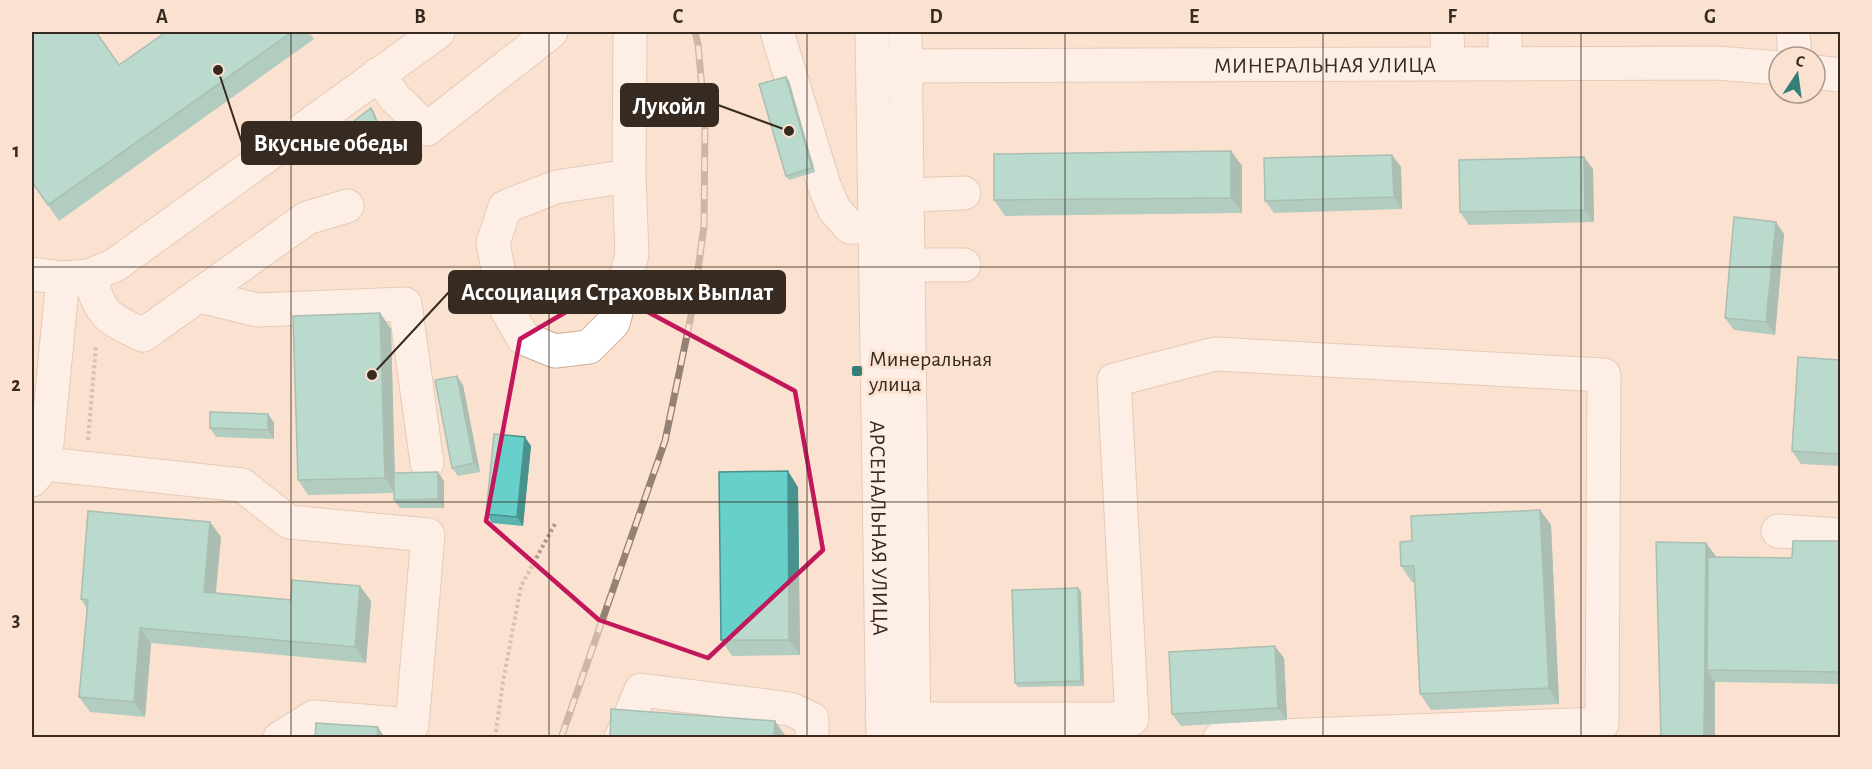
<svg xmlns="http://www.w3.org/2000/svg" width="1872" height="769" font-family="'Alegreya Sans',sans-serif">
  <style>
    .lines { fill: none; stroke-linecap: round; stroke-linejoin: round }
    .minor-casing { stroke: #cbad96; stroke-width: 35 }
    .path { stroke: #ae998b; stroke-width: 4; stroke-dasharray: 3 3; stroke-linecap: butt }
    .minor { stroke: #fff; stroke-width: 33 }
    .rail-casing { stroke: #948174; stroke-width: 7 }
    .rail { stroke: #fbe1cf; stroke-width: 4.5; stroke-dasharray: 14; stroke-linecap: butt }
    .wall { fill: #59b3ae }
    .shaded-wall { fill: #49928d }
    .building { fill: #68d0ca; stroke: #49928d; stroke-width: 1.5 }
    .marked { fill: none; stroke: #c2185b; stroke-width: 4.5; stroke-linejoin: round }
    .grid { fill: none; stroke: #362a21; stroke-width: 1.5; stroke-opacity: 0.55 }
    .poi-dot { fill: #357e7a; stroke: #fbe1cf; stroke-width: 2 }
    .labels { text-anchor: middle; stroke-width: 6; stroke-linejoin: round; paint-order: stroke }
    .street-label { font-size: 22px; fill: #362a21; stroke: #fbe1cf }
    .poi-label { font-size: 22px; fill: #362a21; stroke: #fbe1cf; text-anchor: start }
    .leader { fill: none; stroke: #362a21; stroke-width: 2 }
    .callout-dot { fill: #362a21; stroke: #fbe1cf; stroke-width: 2 }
    .callout { fill: #362a21; stroke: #362a21; stroke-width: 2 }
    .callout-label { font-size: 24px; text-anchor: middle; font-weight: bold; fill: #fff }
    .neatline { fill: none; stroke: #362a21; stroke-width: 2 }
    .grid-label { font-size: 20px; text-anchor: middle; font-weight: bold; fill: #362a21 }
  </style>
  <rect width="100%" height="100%" fill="#fbe1cf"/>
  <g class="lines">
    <g class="minor-casing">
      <g id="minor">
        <path d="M 777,32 L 824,185 L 834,209 L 850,227 L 875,227"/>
        <path id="s1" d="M 872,32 L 883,738"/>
        <path d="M 905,32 L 914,738"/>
        <path d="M 1447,32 L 1448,64"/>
        <path d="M 1793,32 L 1795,57"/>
        <path d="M 1505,64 L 1505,32"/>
        <path id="s2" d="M 872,66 L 1718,63 L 1779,68"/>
        <path d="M 1815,72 L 1840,75"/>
        <path d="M 378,74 L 395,98 L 427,129 L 551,32"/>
        <path d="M 629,176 L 556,187 L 505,207 L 493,243 L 506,308 L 523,338 L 555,351 L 589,347 L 613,323 L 632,255 L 629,176 L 630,32"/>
        <path d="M 907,195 L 964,193"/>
        <path d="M 886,265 L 964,265"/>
        <path d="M 32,274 L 63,278 L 89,276 L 115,265 L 438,32"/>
        <path d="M 89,276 C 103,318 105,316 143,335 L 307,218 L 347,206"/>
        <path d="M 200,296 L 257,310 L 405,304 L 427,463"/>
        <path d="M 45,464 L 242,485 L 289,522 L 428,535 L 412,725 L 314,717 L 280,738"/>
        <path d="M 32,480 L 45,464 L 63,278"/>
        <path d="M 1778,531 L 1840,535"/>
        <path d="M 882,719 L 1132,719 L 1114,380 L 1215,354 L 1604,375 L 1602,724 L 1220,738"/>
        <path d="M 621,738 L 641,690 L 790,709 L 812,719 L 812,738"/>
      </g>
    </g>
    <path class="path" d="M 88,440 L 96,345
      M 495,738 L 503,682 L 521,586 L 556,522"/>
    <use href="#minor" class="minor"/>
    <g class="rail-casing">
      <path id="rail" d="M 561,738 L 665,441 L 693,306 L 704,226 L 705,121 L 698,44 L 695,32"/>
    </g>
    <use href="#rail" class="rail"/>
  </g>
  <path class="wall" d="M 166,32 L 309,32 L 314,39 L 59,221 L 32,182 L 119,65 Z
    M 786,77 L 789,81 L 815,172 L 789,180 L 786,176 Z
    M 371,108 L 374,112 L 389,151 L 370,161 L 367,157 Z
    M 1231,151 L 1242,166 L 1242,213 L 1005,216 L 994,200 Z
    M 1392,155 L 1401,167 L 1402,209 L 1274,213 L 1265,201 Z
    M 1593,169 L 1594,222 L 1469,225 L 1460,212 Z
    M 1784,234 L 1775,335 L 1734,330 L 1725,318 Z
    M 380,313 L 391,329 L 395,473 L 444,481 L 444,508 L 400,508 L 394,500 L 394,493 L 308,495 L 298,480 Z
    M 1840,360 L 1840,466 L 1801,464 L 1792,451 Z
    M 463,385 L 480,472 L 458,476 L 452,468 Z
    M 268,414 L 274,423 L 274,439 L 216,437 L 210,428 Z
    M 531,446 L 523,526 L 492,523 L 486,514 Z
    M 798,487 L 800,655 L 732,656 L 721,640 Z
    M 1540,510 L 1551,525 L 1559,704 L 1431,710 L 1420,694 L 1415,582 L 1412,582 L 1401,566 L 1412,541 Z
    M 210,522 L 221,537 L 216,593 L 291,600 L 360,586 L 371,601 L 366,663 L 151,643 L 145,717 L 90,712 L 79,697 L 87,609 L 81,599 Z
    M 1840,541 L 1840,684 L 1715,682 L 1661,738 L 1706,543 L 1716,557 L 1792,558 Z
    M 1078,588 L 1081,592 L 1084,686 L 1018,687 L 1015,683 Z
    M 1284,658 L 1287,720 L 1181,726 L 1172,714 Z"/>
  <path class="shaded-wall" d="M 786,77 L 789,81 L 815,172 L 812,168 Z
    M 371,108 L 374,112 L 389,151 L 386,146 Z
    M 1231,151 L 1242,166 L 1242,213 L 1231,198 Z
    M 1392,155 L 1401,167 L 1402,209 L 1394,197 Z
    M 1584,157 L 1593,169 L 1594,222 L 1585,210 Z
    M 1776,222 L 1784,234 L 1775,335 L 1766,322 Z
    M 380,313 L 391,329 L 395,493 L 385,478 Z
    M 457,376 L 463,385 L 480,472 L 474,463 Z
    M 268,414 L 274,423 L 274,439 L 268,430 Z
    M 525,437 L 531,446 L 523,526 L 517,517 Z
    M 788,471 L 798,487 L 800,655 L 789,640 Z
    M 438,472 L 444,481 L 444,508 L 438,499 Z
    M 1540,510 L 1551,525 L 1559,704 L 1549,688 Z
    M 210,522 L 221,537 L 214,607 L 204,592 Z
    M 1706,543 L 1717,558 L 1707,670 L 1715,682 L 1715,738 L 1704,738 Z
    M 360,586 L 371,601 L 366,663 L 355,647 Z
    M 1078,588 L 1081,592 L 1084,686 L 1081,681 Z
    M 140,628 L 151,643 L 145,717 L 134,702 Z
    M 1275,646 L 1284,658 L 1287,720 L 1278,708 Z
    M 775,721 L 787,738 L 774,738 Z
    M 378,727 L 385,738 L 377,738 Z"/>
  <path class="building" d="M 32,32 L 96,32 L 119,65 L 166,32 L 292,32 L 48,205 L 32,182 Z
    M 786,77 L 812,168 L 786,176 L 759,84 Z
    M 371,108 L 386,146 L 367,157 L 354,121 Z
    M 1231,151 L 1231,198 L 994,200 L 994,154 Z
    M 1392,155 L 1394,197 L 1265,201 L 1264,158 Z
    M 1584,157 L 1585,210 L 1460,212 L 1459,160 Z
    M 1734,217 L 1776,222 L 1766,322 L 1725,318 Z
    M 380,313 L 385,478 L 298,480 L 293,316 Z
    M 1798,357 L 1840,360 L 1840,454 L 1792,451 Z
    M 457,376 L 474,463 L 452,468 L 435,380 Z
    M 210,412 L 268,414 L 268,430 L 210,428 Z
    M 494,434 L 525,437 L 517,517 L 486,514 Z
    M 788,471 L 789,640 L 721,640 L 719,472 Z
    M 438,472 L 438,499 L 394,500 L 394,473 Z
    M 1540,510 L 1549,688 L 1420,694 L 1414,566 L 1401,566 L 1400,542 L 1412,541 L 1411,516 Z
    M 88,511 L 210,522 L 204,592 L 291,600 L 292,580 L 360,586 L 355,647 L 140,628 L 134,702 L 79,697 L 88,600 L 81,599 Z
    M 1793,541 L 1840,541 L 1840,672 L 1707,670 L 1708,557 L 1792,558 Z
    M 1656,542 L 1706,543 L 1704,738 L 1661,738 Z
    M 1078,588 L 1081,681 L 1015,683 L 1012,590 Z
    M 1275,646 L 1278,708 L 1172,714 L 1169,652 Z
    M 611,709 L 775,721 L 774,738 L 610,738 Z
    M 316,723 L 378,727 L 377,738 L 315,738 Z"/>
  <path d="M0 0H1872V769H0ZM 605,289 L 795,391 L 823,550 L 708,658 L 599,620 L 486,521 L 520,339 Z" fill="#fbe1cf" fill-opacity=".55" fill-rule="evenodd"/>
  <path class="marked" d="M 605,289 L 795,391 L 823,550 L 708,658 L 599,620 L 486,521 L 520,339 Z"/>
  <path class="grid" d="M 291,32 L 291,738M 549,32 L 549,738M 807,32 L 807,738M 1065,32 L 1065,738M 1323,32 L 1323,738M 1581,32 L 1581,738M 32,267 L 1840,267M 32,502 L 1840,502"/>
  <rect class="poi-dot" x="851" y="365" width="12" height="12" rx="3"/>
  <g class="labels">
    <g class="street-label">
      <text dy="8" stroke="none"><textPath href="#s2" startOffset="453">МИНЕРАЛЬНАЯ УЛИЦА</textPath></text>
      <text dy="8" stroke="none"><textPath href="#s1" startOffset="496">АРСЕНАЛЬНАЯ УЛИЦА</textPath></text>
    </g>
    <g class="poi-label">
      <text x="869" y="366">Минеральная<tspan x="869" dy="25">улица</tspan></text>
    </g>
  </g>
  <path class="leader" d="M789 131L718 105M218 70L242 143M372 375L449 292"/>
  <g class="callout-dot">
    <circle cx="789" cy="131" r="6"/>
    <circle cx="218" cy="70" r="6"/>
    <circle cx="372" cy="375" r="6"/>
  </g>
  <g class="callout">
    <rect x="621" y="84" width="97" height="42" rx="6"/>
    <rect x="242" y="122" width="179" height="42" rx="6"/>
    <rect x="449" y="271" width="336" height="42" rx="6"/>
  </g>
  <g class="callout-label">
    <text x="669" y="114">Лукойл</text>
    <text x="331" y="151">Вкусные обеды</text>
    <text x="617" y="300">Ассоциация Страховых Выплат</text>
  </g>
  <rect width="1872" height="769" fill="none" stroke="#fbe1cf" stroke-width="66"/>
  <g transform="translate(1797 75) rotate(13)"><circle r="28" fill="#fbe1cf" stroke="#ac9889" stroke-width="1.5"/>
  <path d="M0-4.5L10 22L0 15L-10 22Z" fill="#357e7a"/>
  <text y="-9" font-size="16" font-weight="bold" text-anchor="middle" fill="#362a21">С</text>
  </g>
  <rect x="33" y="33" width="1806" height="703" class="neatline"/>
  <g class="grid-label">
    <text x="162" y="23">A</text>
    <text x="420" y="23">B</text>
    <text x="678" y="23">C</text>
    <text x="936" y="23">D</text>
    <text x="1194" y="23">E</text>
    <text x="1452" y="23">F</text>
    <text x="1710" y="23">G</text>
    <text x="16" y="157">1</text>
    <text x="16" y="391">2</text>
    <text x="16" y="626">3</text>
  </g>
</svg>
